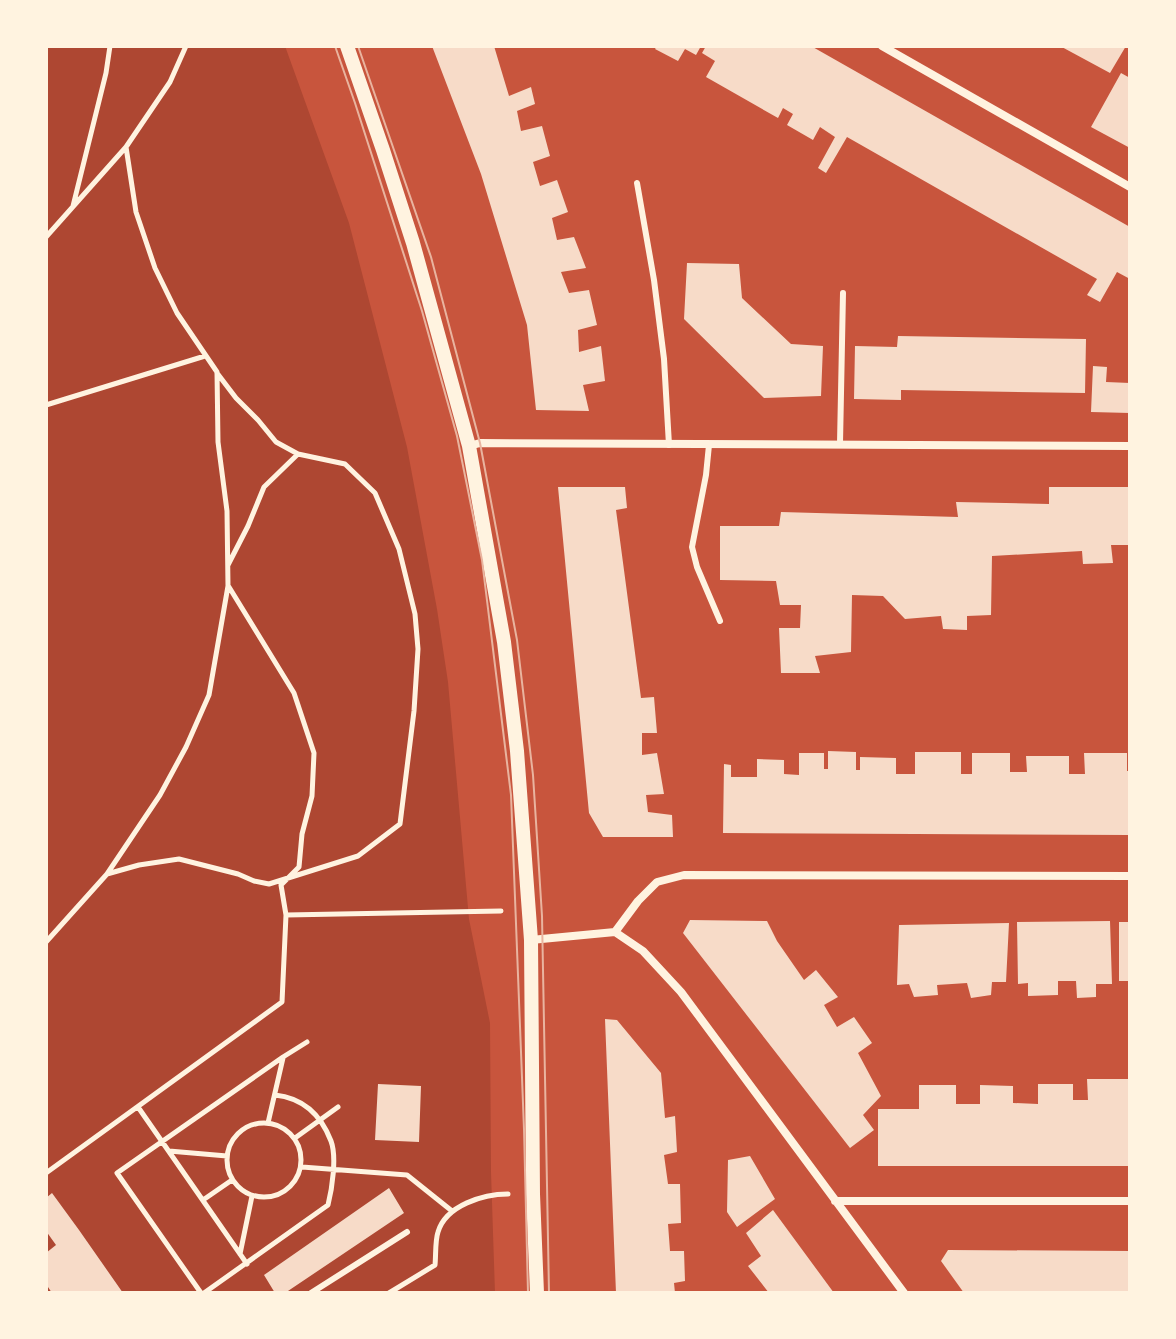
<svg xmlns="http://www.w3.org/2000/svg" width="1176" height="1339" font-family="Mulish,sans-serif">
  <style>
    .green { fill: #ae4732 }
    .building { fill: #f7dbc8 }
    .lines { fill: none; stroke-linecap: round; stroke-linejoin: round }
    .path { stroke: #fff3e0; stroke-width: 5 }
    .service { stroke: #fff3e0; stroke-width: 6 }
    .minor { stroke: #fff3e0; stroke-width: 8 }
    .tertiary { stroke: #fff3e0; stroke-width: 14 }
    .tram { stroke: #e9b49f; stroke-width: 2 }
  </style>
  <rect width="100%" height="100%" fill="#c8553d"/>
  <path class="green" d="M 46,46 L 285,46 L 349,223 L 407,447 L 437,609 L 448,682 L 469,919 L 490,1023 L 491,1172 L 495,1293 L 46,1293 Z"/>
  <path class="building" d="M 432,46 L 494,46 L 509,96 L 531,87 L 535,104 L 517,111 L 521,131 L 542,126 L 550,156 L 533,162 L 540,186 L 557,180 L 568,212 L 552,218 L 557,240 L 574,237 L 586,268 L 561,272 L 569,293 L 589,290 L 597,325 L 578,330 L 579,352 L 601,346 L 605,381 L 583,385 L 589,411 L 536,410 L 527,325 L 481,174 Z
    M 657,46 L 701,46 L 696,55 L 685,49 L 678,61 L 655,49 Z
    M 706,46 L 811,46 L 1130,227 L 1130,279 L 1117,272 L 1100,302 L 1087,295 L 1097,279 L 847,137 L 826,173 L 818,168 L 835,137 L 820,127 L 813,140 L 787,125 L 793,114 L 783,108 L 778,118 L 706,77 L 715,61 L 702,53 Z
    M 1060,46 L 1126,46 L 1110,73 Z
    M 1121,73 L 1130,78 L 1130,148 L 1091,127 Z
    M 687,263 L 739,264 L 742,298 L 791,344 L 823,346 L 821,396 L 764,398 L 684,319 Z
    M 898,336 L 1086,339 L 1085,393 L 901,390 L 901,400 L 854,399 L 855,346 L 897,347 Z
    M 1093,366 L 1107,367 L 1106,382 L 1130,383 L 1130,413 L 1091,412 Z
    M 558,487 L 625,487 L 627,508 L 616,510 L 641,698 L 654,697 L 657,733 L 642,733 L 642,755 L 657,753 L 664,794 L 646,795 L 648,812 L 672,815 L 673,837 L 603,837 L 589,813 Z
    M 1049,487 L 1130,487 L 1130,545 L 1111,545 L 1113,563 L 1083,564 L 1082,551 L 992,556 L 991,615 L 967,616 L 967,630 L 943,629 L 941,616 L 905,619 L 883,596 L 852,595 L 851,652 L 815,656 L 820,673 L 781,673 L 779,628 L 800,628 L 801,605 L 780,605 L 776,581 L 720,580 L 720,526 L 779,526 L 781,512 L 958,517 L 956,502 L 1049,504 Z
    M 828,751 L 856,752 L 856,770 L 860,770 L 860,757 L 896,758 L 896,774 L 915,774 L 915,752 L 961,752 L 961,774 L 972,774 L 972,753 L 1010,753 L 1010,772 L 1027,772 L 1026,756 L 1069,756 L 1069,774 L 1085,774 L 1084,753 L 1127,753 L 1127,771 L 1130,771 L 1130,835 L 723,833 L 724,764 L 731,765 L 731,777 L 757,777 L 757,759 L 784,760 L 784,774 L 799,775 L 799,753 L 824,753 L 824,769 L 828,769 Z
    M 690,920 L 767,921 L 777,941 L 804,980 L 816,970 L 838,997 L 824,1005 L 837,1027 L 854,1017 L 872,1043 L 858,1053 L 881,1096 L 863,1115 L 874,1130 L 850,1148 L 683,933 Z
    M 1110,921 L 1112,984 L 1096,984 L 1096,997 L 1077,998 L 1076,981 L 1058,981 L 1058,995 L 1028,996 L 1028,983 L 1018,984 L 1017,922 Z
    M 1119,922 L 1130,922 L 1130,981 L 1119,981 Z
    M 1009,923 L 1006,982 L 992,982 L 991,995 L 971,998 L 967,983 L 937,985 L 938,995 L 914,997 L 909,984 L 897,985 L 899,925 Z
    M 605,1019 L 617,1020 L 661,1073 L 665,1118 L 675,1116 L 677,1152 L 664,1155 L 668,1184 L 680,1184 L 681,1223 L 668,1224 L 670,1251 L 684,1251 L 685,1281 L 674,1283 L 675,1293 L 616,1293 Z
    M 1087,1079 L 1130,1079 L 1130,1166 L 878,1166 L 878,1109 L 919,1109 L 919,1085 L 956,1085 L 956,1104 L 980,1104 L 980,1085 L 1013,1086 L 1013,1103 L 1038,1104 L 1038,1084 L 1073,1084 L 1073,1100 L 1088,1100 Z
    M 378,1084 L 421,1086 L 419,1142 L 375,1140 Z
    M 750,1156 L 775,1199 L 737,1227 L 727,1212 L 728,1160 Z
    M 389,1188 L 404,1213 L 285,1293 L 275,1293 L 264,1275 Z
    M 52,1193 L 79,1230 L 123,1293 L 52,1293 L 46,1284 L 46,1253 L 56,1245 L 46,1231 L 46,1198 Z
    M 773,1210 L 834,1293 L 769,1293 L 748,1266 L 761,1256 L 746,1233 Z
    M 948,1250 L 1130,1251 L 1130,1293 L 964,1293 L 941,1261 Z"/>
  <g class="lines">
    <path class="path" d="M 73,206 L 106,73 L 110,46
      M 46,237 L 126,147 L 170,82 L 186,46
      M 217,373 L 236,398 L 258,420 L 276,442 L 298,454
      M 46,405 L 205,356
      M 107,874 L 160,795 L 186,747 L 209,695 L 228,586 L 227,511 L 218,442 L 217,372 L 177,313 L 155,268 L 136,212 L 126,147
      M 286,915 L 501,911
      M 46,942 L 107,874 L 139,865 L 179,859 L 238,874 L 254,881 L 269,884 L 358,856 L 400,824 L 414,711 L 418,649 L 415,614 L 399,549 L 375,493 L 345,464 L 298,454 L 264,487 L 248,526 L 228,565
      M 138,1107 L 247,1264
      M227 1160a37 37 0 1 1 74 0a37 37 0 1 1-74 0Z
      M 268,1123 L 283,1058
      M 295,1138 L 338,1107
      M 169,1151 L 227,1156
      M 302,1167 L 407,1175 L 452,1211
      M 46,1173 L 282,1002 L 286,915 L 281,885 L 299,867 L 302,834 L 312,796 L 314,753 L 294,693 L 229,587
      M 203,1200 L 232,1180
      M 240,1254 L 252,1196
      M 201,1293 L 117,1173 L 283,1057 L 307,1042
      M 204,1293 L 328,1205 C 332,1189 337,1157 331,1141 C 321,1115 303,1098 275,1095
      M 389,1293 L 435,1265 C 436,1255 435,1241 438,1232 C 446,1205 484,1194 508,1194"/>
    <path class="service" d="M 637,183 L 654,280 L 664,359 L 669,445
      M 840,443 L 843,293
      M 709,445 L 706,475 L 692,547 L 697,567 L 720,621
      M 311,1293 L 407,1232"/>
    <path class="minor" d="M 882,46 L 1130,187
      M 469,446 L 480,443 L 1130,446
      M 615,932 L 638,901 L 657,882 L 684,875 L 1130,876
      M 531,940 L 615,932 L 643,951 L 681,992 L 904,1293
      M 835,1201 L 1130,1201"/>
    <path class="tertiary" d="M 347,46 L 383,150 L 413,243 L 469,446 L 504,642 L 517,751 L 531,940 L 533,1194 L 537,1293"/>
    <path class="tram" d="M 335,46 L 355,103 L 422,311 L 457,436 L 482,560 L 511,795 L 524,1129 L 528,1293
      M 358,46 L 431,257 L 480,443 L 517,640 L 533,775 L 542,916 L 549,1293"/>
  </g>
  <rect width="1176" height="1339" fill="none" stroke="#fff3e0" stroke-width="96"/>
</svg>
